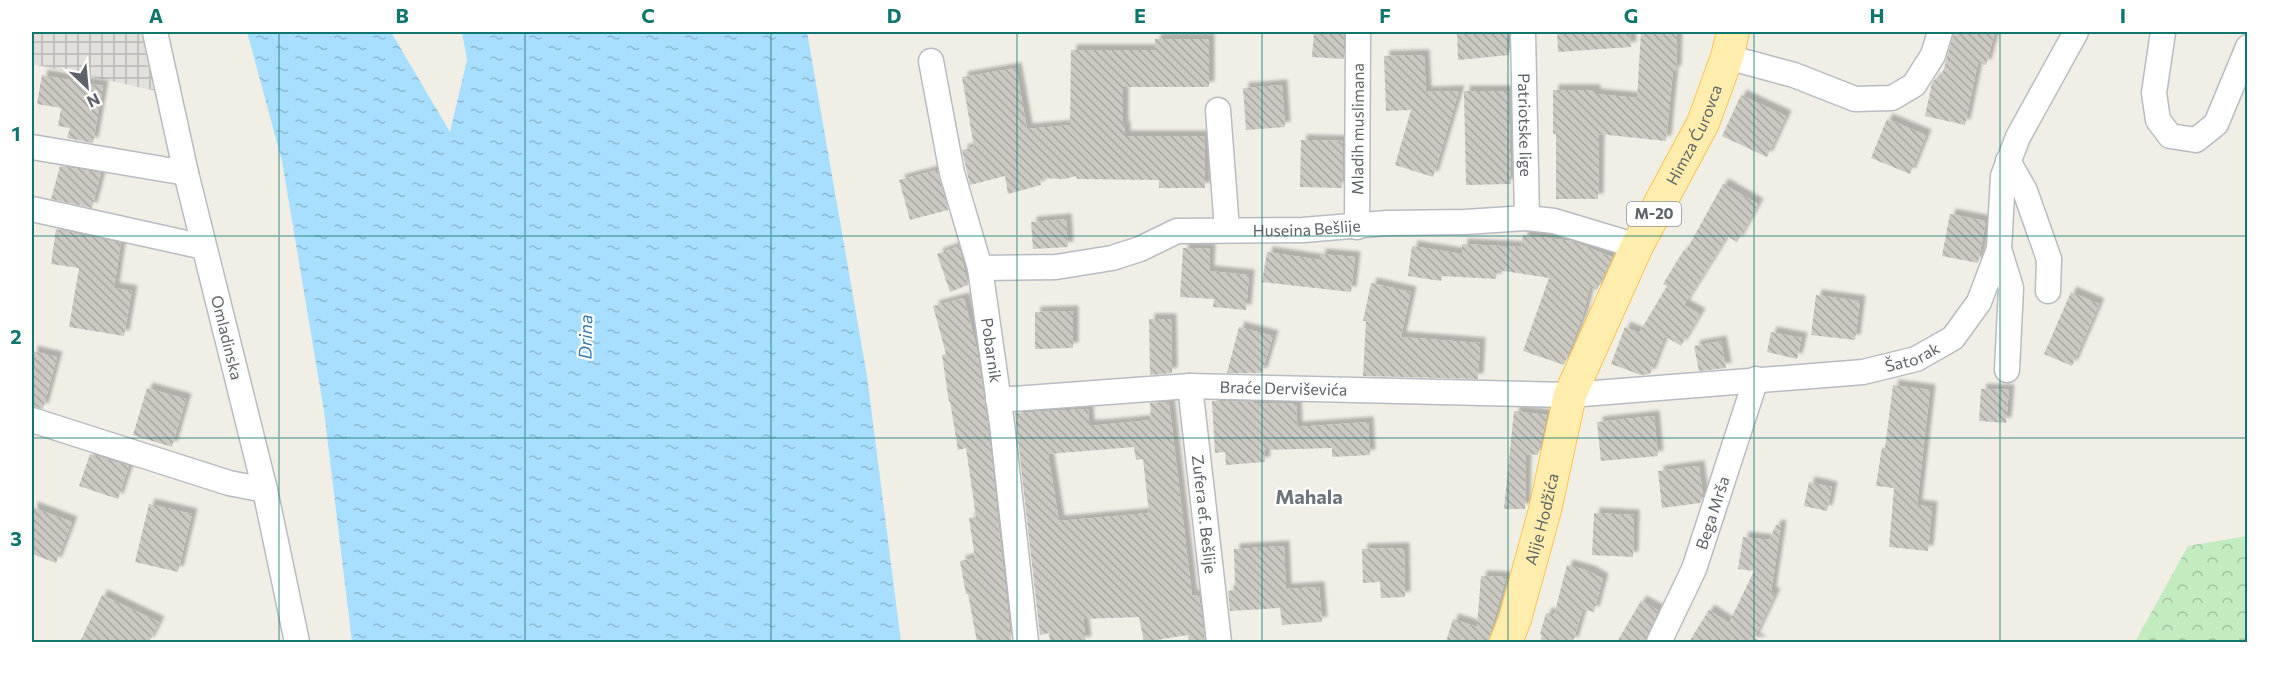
<svg xmlns="http://www.w3.org/2000/svg" width="2279" height="674" font-family="Commissioner,sans-serif">
  <style>
    .industrial { fill: url(#industrial-grid) }
    .forest { fill: url(#forest-crowns) }
    .water { fill: url(#water-ripples) }
    .building { fill: url(#building-back-hatch); fill-rule: evenodd; filter: url(#shadow) }
    .lines { fill: none; stroke-linecap: round; stroke-linejoin: round }
    .minor-casing { stroke: #b8bcc1; stroke-width: 27 }
    .major-casing { stroke: #ffc451; stroke-width: 34 }
    .minor { stroke: #fff; stroke-width: 24 }
    .major { stroke: #ffedad; stroke-width: 32 }
    .grid { fill: none; stroke: #0f766e; stroke-width: 1.5; stroke-opacity: 0.55 }
    .labels { text-anchor: middle; stroke-width: 4.5; stroke-linejoin: round; paint-order: stroke }
    .shield { fill: #fff; stroke: #8e9295; stroke-width: 1.5 }
    .shield-label { font-size: 15px; font-weight: bold; fill: #5d6368 }
    .street-label { font-size: 16px; fill: #5d6368; stroke: #fff }
    .water-label { font-size: 18px; font-style: italic; fill: #367ab4; stroke: #fff }
    .quarter-label { font-size: 20px; font-weight: bold; fill: #6e757a; stroke: #fff }
    .neatline { fill: none; stroke: #0f766e; stroke-width: 2 }
    .grid-label { font-size: 20px; text-anchor: middle; font-weight: bold; fill: #0f766e }
  </style>
  <defs>
    <pattern id="industrial-grid" width="8" height="8" patternUnits="userSpaceOnUse" patternTransform="scale(1.5)"><rect width="8" height="8" fill="#e2e0da"/><path d="M0 4h8M4 0v8" fill="none" stroke="#bab9b5"/></pattern>
    <pattern id="forest-crowns" width="20" height="18" patternUnits="userSpaceOnUse" patternTransform="scale(1.5)"><rect width="20" height="18" fill="#c3ebc0"/><path d="M2 6a3 3 0 1 1 6 0M12 15a3 3 0 1 1 6 0" fill="none" stroke="#a2c2a0"/></pattern>
    <pattern id="water-ripples" width="26" height="14" patternUnits="userSpaceOnUse" patternTransform="scale(1.5)"><rect width="26" height="14" fill="#a8deff"/><path d="M2 4q2-2 4 0t4 0M15 11q2-2 4 0t4 0" fill="none" stroke="#8cb8d2"/></pattern>
    <pattern id="building-back-hatch" width="6" height="6" patternUnits="userSpaceOnUse" patternTransform="scale(1.5)"><rect width="6" height="6" fill="#ccc9c3"/><path d="M-1 5l2 2M0 0l6 6M5-1l2 2" fill="none" stroke="#a9a7a2"/></pattern>
    <filter id="shadow"><feDropShadow dx="5.5" dy="-5.5" stdDeviation="1.5" flood-color="#0004"/></filter>
  </defs>
  <rect width="100%" height="100%" fill="#f1eee6"/>
  <path class="industrial" d="M 32,32 L 146,32 L 157,91 L 32,64 Z"/>
  <path class="forest" d="M 2247,536 L 2247,642 L 2135,642 L 2188,546 Z"/>
  <path class="water" d="M 247,32 L 391,32 L 450,132 L 467,60 L 462,32 L 807,32 L 867,376 L 901,642 L 352,642 L 324,411 L 282,161 Z"/>
  <path class="building" d="M 1314,32 L 1344,32 L 1344,59 L 1312,57 Z
    M 1457,32 L 1509,32 L 1509,55 L 1458,60 Z
    M 1557,32 L 1630,32 L 1631,47 L 1558,52 Z
    M 1641,32 L 1677,32 L 1676,71 L 1673,71 L 1666,141 L 1599,134 L 1598,199 L 1556,199 L 1556,134 L 1553,134 L 1553,90 L 1595,90 L 1595,94 L 1637,98 Z
    M 1954,32 L 1995,32 L 1986,65 L 1978,63 L 1965,125 L 1925,116 L 1932,83 L 1936,78 L 1941,79 Z
    M 1155,39 L 1209,39 L 1209,87 L 1123,87 L 1123,127 L 1125,127 L 1125,136 L 1204,136 L 1205,188 L 1159,188 L 1159,180 L 1077,179 L 1076,176 L 1065,179 L 1040,178 L 1041,185 L 1008,194 L 1005,176 L 970,185 L 962,150 L 974,147 L 962,77 L 1016,68 L 1027,129 L 1070,125 L 1071,50 L 1155,50 Z
    M 1424,55 L 1426,92 L 1459,91 L 1433,177 L 1395,165 L 1411,110 L 1386,111 L 1384,56 Z
    M 42,75 L 103,86 L 93,143 L 67,138 L 70,128 L 58,126 L 61,108 L 37,104 Z
    M 1282,85 L 1285,127 L 1246,130 L 1243,88 Z
    M 1464,91 L 1508,91 L 1511,184 L 1466,185 Z
    M 1741,95 L 1786,116 L 1767,157 L 1722,136 Z
    M 1887,119 L 1926,135 L 1910,174 L 1871,158 Z
    M 1301,140 L 1343,141 L 1342,188 L 1300,187 Z
    M 60,166 L 101,173 L 92,208 L 51,199 Z
    M 937,170 L 948,210 L 910,220 L 899,180 Z
    M 1723,184 L 1758,204 L 1737,242 L 1727,236 L 1684,305 L 1700,314 L 1681,346 L 1665,336 L 1650,374 L 1641,375 L 1611,364 L 1625,327 L 1639,333 L 1667,286 L 1663,284 L 1684,250 L 1686,251 Z
    M 1950,214 L 1986,221 L 1978,263 L 1942,256 Z
    M 1066,219 L 1068,247 L 1033,249 L 1031,222 Z
    M 56,229 L 121,243 L 114,288 L 132,291 L 124,336 L 69,327 L 79,268 L 51,264 Z
    M 1523,235 L 1572,241 L 1612,257 L 1597,290 L 1590,287 L 1583,315 L 1564,365 L 1523,351 L 1549,278 L 1497,270 L 1496,279 L 1442,276 L 1441,281 L 1408,276 L 1412,246 L 1462,254 L 1462,244 L 1521,247 Z
    M 959,246 L 968,285 L 950,292 L 937,254 Z
    M 1183,248 L 1210,249 L 1209,271 L 1249,275 L 1246,310 L 1213,307 L 1214,299 L 1180,297 Z
    M 1267,252 L 1320,260 L 1320,254 L 1355,257 L 1351,292 L 1262,282 Z
    M 1371,283 L 1411,292 L 1401,337 L 1480,343 L 1478,379 L 1363,376 L 1366,321 L 1363,321 Z
    M 2071,292 L 2099,304 L 2072,366 L 2044,354 Z
    M 1816,295 L 1860,301 L 1855,340 L 1811,335 Z
    M 964,298 L 977,350 L 988,426 L 1011,640 L 996,642 L 977,642 L 968,594 L 966,594 L 960,561 L 975,558 L 969,518 L 976,517 L 966,448 L 958,450 L 950,401 L 949,402 L 942,355 L 946,354 L 933,306 Z
    M 1073,311 L 1073,348 L 1035,349 L 1035,312 Z
    M 1149,319 L 1171,319 L 1172,373 L 1150,375 Z
    M 1239,327 L 1273,336 L 1262,373 L 1227,373 Z
    M 1771,332 L 1802,338 L 1797,359 L 1767,352 Z
    M 1721,341 L 1726,368 L 1699,371 L 1694,346 Z
    M 32,351 L 57,357 L 43,409 L 32,406 Z
    M 1893,385 L 1930,390 L 1917,505 L 1932,507 L 1928,551 L 1889,547 L 1894,488 L 1876,486 L 1882,447 L 1885,448 Z
    M 147,388 L 186,399 L 172,447 L 133,435 Z
    M 1981,389 L 2009,390 L 2006,423 L 1979,421 Z
    M 1212,401 L 1254,402 L 1254,404 L 1296,403 L 1297,427 L 1368,422 L 1370,455 L 1332,457 L 1332,448 L 1264,450 L 1265,462 L 1226,465 L 1225,452 L 1215,453 Z
    M 1169,402 L 1192,596 L 1199,595 L 1205,642 L 1189,642 L 1188,635 L 1144,642 L 1139,617 L 1083,619 L 1086,642 L 1050,642 L 1049,633 L 1040,635 L 1015,413 L 1088,409 L 1089,425 L 1099,425 L 1151,420 L 1150,403 ZM 1134,447 L 1136,460 L 1143,459 L 1149,513 L 1059,521 L 1048,454 Z
    M 1514,411 L 1547,415 L 1538,455 L 1526,454 L 1525,509 L 1504,509 Z
    M 1654,416 L 1658,456 L 1601,461 L 1597,422 Z
    M 90,454 L 129,466 L 118,499 L 79,486 Z
    M 1699,466 L 1703,497 L 1700,503 L 1662,508 L 1658,471 Z
    M 1809,482 L 1832,487 L 1827,511 L 1804,506 Z
    M 149,504 L 192,514 L 178,572 L 135,562 Z
    M 32,507 L 72,522 L 56,563 L 32,554 Z
    M 1594,513 L 1634,515 L 1633,557 L 1592,555 Z
    M 1776,525 L 1781,526 L 1771,592 L 1775,594 L 1754,638 L 1762,642 L 1689,642 L 1709,610 L 1729,623 L 1754,571 L 1738,569 L 1743,537 L 1769,540 Z
    M 1284,546 L 1286,589 L 1319,587 L 1322,622 L 1282,625 L 1280,608 L 1230,611 L 1228,591 L 1234,590 L 1234,586 L 1235,586 L 1234,549 Z
    M 1404,548 L 1405,597 L 1381,598 L 1380,582 L 1363,583 L 1362,549 Z
    M 1567,565 L 1589,571 L 1603,579 L 1594,612 L 1583,609 L 1573,642 L 1540,642 L 1542,635 L 1540,634 L 1546,613 L 1554,615 Z
    M 1481,576 L 1506,577 L 1488,642 L 1446,642 L 1453,619 L 1477,627 Z
    M 102,595 L 159,622 L 149,642 L 80,642 Z
    M 1641,601 L 1658,610 L 1645,642 L 1617,642 Z"/>
  <g class="lines">
    <g class="minor-casing">
      <g id="minor">
        <path id="s1" d="M 155,32 L 186,173 L 265,490 L 297,642"/>
        <path id="s2" d="M 1523,32 L 1527,218"/>
        <path d="M 2163,32 L 2154,93 L 2158,120 L 2170,136 L 2196,140 L 2216,124 L 2248,47"/>
        <path d="M 1727,57 L 1794,75 L 1855,99 L 1892,98 L 1914,85 L 1933,55 L 1940,32"/>
        <path id="s3" d="M 931,61 L 952,173 L 980,268 L 1002,424 L 1026,642"/>
        <path d="M 1218,110 L 1227,229"/>
        <path d="M 32,147 L 186,173"/>
        <path d="M 2008,161 L 2025,191 L 2049,259 L 2048,291"/>
        <path d="M 32,209 L 204,247"/>
        <path id="s4" d="M 1357,227 L 1358,32"/>
        <path d="M 1999,249 L 2011,288 L 2007,370"/>
        <path id="s5" d="M 980,268 L 1056,267 L 1112,258 L 1140,249 L 1177,231 L 1303,230 L 1387,223 L 1465,222 L 1527,218 L 1554,221 L 1637,246"/>
        <path id="s6" d="M 1190,386 L 1219,642"/>
        <path id="s7" d="M 998,400 L 1190,386 L 1570,395 L 1863,372 L 1916,359 L 1953,338 L 1979,302 L 1999,249 L 2003,176 L 2018,137 L 2076,32"/>
        <path d="M 32,420 L 229,483 L 265,490"/>
        <path id="s8" d="M 1659,642 L 1694,569 L 1756,379"/>
      </g>
    </g>
    <g class="major-casing">
      <g id="major">
        <path id="s9" d="M 1506,642 L 1515,619 L 1545,510 L 1570,395 L 1637,246 L 1703,123 L 1727,57 L 1733,32"/>
      </g>
    </g>
    <use href="#minor" class="minor"/>
    <use href="#major" class="major"/>
  </g>
  <path class="grid" d="M 279,32 L 279,642M 525,32 L 525,642M 771,32 L 771,642M 1017,32 L 1017,642M 1262,32 L 1262,642M 1508,32 L 1508,642M 1754,32 L 1754,642M 2000,32 L 2000,642M 32,236 L 2248,236M 32,438 L 2248,438"/>
  <g class="labels">
    <rect class="shield" x="1627" y="202" width="54" height="24" rx="4.5"/>
    <g class="shield-label">
      <text x="1654" y="219">M-20</text>
    </g>
    <g class="street-label">
      <text dy="6" stroke="none"><textPath href="#s2" startOffset="93">Patriotske lige</textPath></text>
      <text dy="6" stroke="none"><textPath href="#s4" startOffset="98">Mladih muslimana</textPath></text>
      <text dy="6" stroke="none"><textPath href="#s9" startOffset="544">Himza Ćurovca</textPath></text>
      <text dy="6" stroke="none"><textPath href="#s5" startOffset="333">Huseina Bešlije</textPath></text>
      <text dy="6" stroke="none"><textPath href="#s1" startOffset="314">Omladinska</textPath></text>
      <text dy="6" stroke="none"><textPath href="#s3" startOffset="296">Pobarnik</textPath></text>
      <text dy="6" stroke="none"><textPath href="#s7" startOffset="918">Šatorak</textPath></text>
      <text dy="6" stroke="none"><textPath href="#s7" startOffset="286">Braće Derviševića</textPath></text>
      <text dy="6" stroke="none"><textPath href="#s8" startOffset="140">Bega Mrša</textPath></text>
      <text dy="6" stroke="none"><textPath href="#s6" startOffset="129">Zufera ef. Bešlije</textPath></text>
      <text dy="6" stroke="none"><textPath href="#s9" startOffset="128">Alije Hodžića</textPath></text>
    </g>
    <g class="water-label">
      <text transform="translate(586 337) rotate(-89)" y="6">Drina</text>
    </g>
    <g class="quarter-label">
      <text x="1309" y="504">Mahala</text>
    </g>
  </g>
  <rect width="2279" height="674" fill="none" stroke="#ffffff" stroke-width="66"/>
  <g transform="translate(87 87) rotate(154)" stroke="#ffffff" stroke-width="4.5" paint-order="stroke">
  <path d="M0-4.5L10 22L0 15L-10 22Z" fill="#5d6368"/>
  <text y="-9" font-size="16" font-weight="bold" text-anchor="middle" fill="#5d6368">N</text>
  </g>
  <rect x="33" y="33" width="2213" height="608" class="neatline"/>
  <g class="grid-label">
    <text x="156" y="23">A</text>
    <text x="402" y="23">B</text>
    <text x="648" y="23">C</text>
    <text x="894" y="23">D</text>
    <text x="1140" y="23">E</text>
    <text x="1385" y="23">F</text>
    <text x="1631" y="23">G</text>
    <text x="1877" y="23">H</text>
    <text x="2123" y="23">I</text>
    <text x="16" y="141">1</text>
    <text x="16" y="344">2</text>
    <text x="16" y="546">3</text>
  </g>
</svg>
